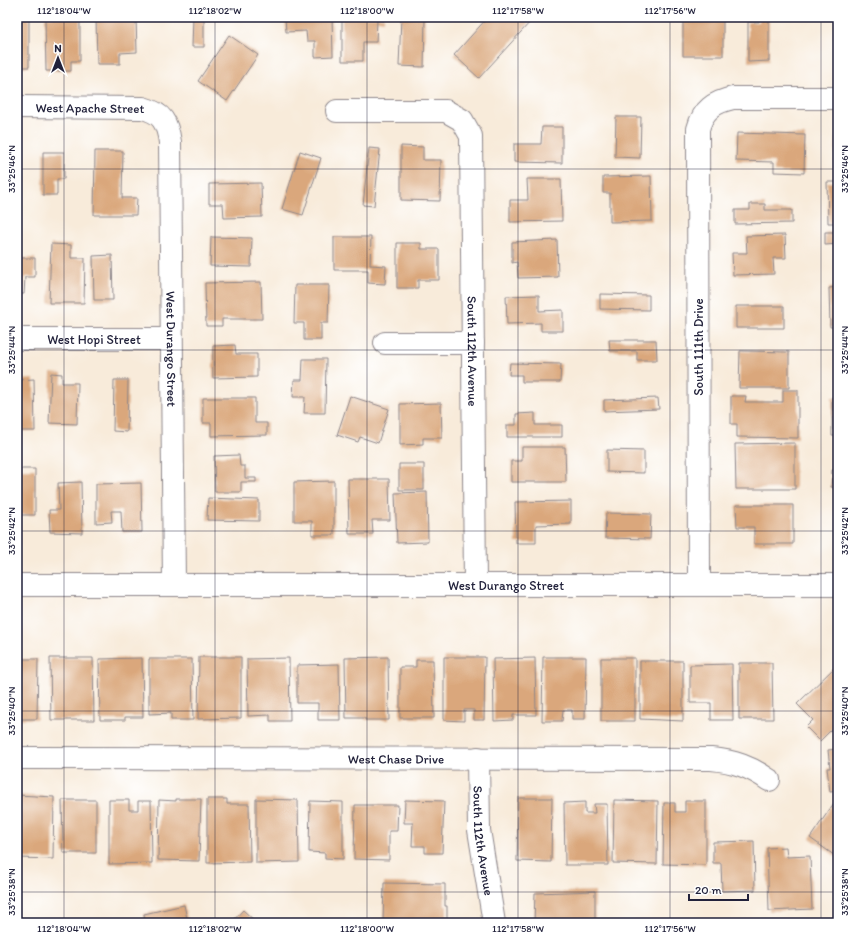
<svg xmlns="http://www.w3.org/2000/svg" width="855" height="940" font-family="Itim,sans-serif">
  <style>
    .building { fill: #daa77c }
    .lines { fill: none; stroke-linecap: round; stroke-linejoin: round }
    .minor-casing { stroke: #8d868a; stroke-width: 24 }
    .tertiary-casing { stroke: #8d868a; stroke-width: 24 }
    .minor { stroke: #fff; stroke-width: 22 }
    .tertiary { stroke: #fff; stroke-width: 22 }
    .ticks { fill: none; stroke: #22223b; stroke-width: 1; stroke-opacity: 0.45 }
    .labels { text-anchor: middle; stroke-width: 4; stroke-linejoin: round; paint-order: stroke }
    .street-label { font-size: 13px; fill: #22223b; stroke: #fff }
    .neatline { fill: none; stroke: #22223b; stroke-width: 1.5 }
    .ticks-label { font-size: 10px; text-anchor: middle; fill: #22223b }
  </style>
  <rect width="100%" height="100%" fill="#fff"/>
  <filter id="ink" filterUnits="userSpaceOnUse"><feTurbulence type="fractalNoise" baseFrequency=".025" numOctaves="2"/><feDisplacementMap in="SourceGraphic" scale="8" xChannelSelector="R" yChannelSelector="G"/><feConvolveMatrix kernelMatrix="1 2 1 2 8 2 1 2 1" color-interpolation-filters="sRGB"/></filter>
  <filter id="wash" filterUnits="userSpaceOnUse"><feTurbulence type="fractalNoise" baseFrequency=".012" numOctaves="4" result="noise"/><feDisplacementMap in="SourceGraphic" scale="16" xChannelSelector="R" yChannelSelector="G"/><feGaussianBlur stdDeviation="0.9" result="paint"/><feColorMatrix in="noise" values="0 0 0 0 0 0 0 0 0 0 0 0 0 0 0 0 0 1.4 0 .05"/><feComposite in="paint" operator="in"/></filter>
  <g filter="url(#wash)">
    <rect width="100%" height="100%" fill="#f8ebda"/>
    <g id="blocks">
      <path class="building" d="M 17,17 L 29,17 L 29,67 L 17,67 Z
        M 45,17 L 80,17 L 80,61 L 71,61 L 71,71 L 46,71 Z
        M 96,17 L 136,17 L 137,52 L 120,53 L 120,64 L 97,64 Z
        M 193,17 L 204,17 L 204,47 L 192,47 Z
        M 285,17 L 332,17 L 333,56 L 315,57 L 315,41 L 307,41 L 306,31 L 286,32 Z
        M 342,17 L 384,17 L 384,21 L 377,20 L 376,42 L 363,42 L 363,61 L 342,61 Z
        M 401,17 L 425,17 L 424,67 L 399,66 Z
        M 488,17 L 527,17 L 531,21 L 479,78 L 454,55 Z
        M 683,17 L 723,17 L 723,56 L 683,56 Z
        M 759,17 L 769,17 L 769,61 L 748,62 L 748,22 L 759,22 Z
        M 229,35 L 258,55 L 227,101 L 198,81 Z
        M 616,117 L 641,117 L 640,158 L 615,157 Z
        M 542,127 L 562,127 L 562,163 L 514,162 L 514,144 L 541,144 Z
        M 737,133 L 805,135 L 804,173 L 774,172 L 774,162 L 736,161 Z
        M 836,133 L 838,133 L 838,166 L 835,166 Z
        M 401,146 L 423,147 L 423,160 L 441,160 L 440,201 L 401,200 Z
        M 369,148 L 380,149 L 374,206 L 363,205 Z
        M 95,151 L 123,151 L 122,198 L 137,198 L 136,215 L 94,215 Z
        M 300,151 L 321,158 L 303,215 L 282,209 Z
        M 43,152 L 64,152 L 64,179 L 57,179 L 57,195 L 43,195 Z
        M 651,176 L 652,221 L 610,222 L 610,193 L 603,193 L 603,177 Z
        M 527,179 L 561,179 L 562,221 L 510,222 L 510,200 L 528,200 Z
        M 827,182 L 838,182 L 838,223 L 828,223 Z
        M 261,183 L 262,217 L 224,218 L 223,204 L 209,204 L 209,184 Z
        M 750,204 L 765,204 L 765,210 L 792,210 L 792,223 L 735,224 L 735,210 L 750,210 Z
        M 825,232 L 838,232 L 838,244 L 825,245 Z
        M 785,235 L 786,258 L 773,258 L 774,274 L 733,275 L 732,253 L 747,253 L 746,236 Z
        M 211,237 L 252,238 L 251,267 L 210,266 Z
        M 334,237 L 371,237 L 370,265 L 386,266 L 385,284 L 368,283 L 368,270 L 334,270 Z
        M 557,240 L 558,277 L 518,278 L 517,262 L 512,263 L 512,242 Z
        M 397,243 L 421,243 L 421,249 L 439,249 L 439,280 L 418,280 L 418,288 L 397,288 Z
        M 51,244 L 71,245 L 71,258 L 85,258 L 84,303 L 49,303 Z
        M 112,255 L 113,300 L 94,300 L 93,256 Z
        M 17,258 L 35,258 L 35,277 L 25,277 L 24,294 L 17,294 Z
        M 261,282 L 262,319 L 222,319 L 222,326 L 206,326 L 205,283 Z
        M 295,285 L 329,285 L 328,323 L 321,323 L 321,340 L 304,340 L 304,323 L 294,323 Z
        M 838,287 L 838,327 L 830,327 L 829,288 Z
        M 600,294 L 649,295 L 649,310 L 600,309 Z
        M 539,295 L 539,311 L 563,310 L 563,331 L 541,331 L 541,323 L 507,324 L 506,296 Z
        M 736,306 L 784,306 L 784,328 L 736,328 Z
        M 609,340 L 656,340 L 657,360 L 637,360 L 637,351 L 610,351 Z
        M 235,345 L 236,354 L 257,354 L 257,377 L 213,378 L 213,346 Z
        M 740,351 L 789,352 L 789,388 L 739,388 Z
        M 303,359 L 326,359 L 325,413 L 304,413 L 305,397 L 293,397 L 294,380 L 302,380 Z
        M 510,363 L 561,364 L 560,382 L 522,382 L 522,375 L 509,375 Z
        M 51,373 L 62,374 L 62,383 L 78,383 L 77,424 L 49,423 Z
        M 34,379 L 35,431 L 17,431 L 17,380 Z
        M 114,380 L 128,380 L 127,432 L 113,431 Z
        M 783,390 L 798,390 L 798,438 L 737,437 L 737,424 L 731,424 L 731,396 L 746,396 L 745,402 L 783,402 Z
        M 350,396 L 389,409 L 378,443 L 360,437 L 358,442 L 337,435 Z
        M 832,397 L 838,397 L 838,436 L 832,436 Z
        M 203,398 L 255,398 L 255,423 L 267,423 L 267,435 L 211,436 L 211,423 L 203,423 Z
        M 658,398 L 659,409 L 604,411 L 604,400 Z
        M 441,403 L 442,438 L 423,438 L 423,444 L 400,445 L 400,404 Z
        M 535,413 L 535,425 L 562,425 L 562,437 L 507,437 L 507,425 L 516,425 L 516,414 Z
        M 795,443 L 795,489 L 736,489 L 735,444 Z
        M 522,447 L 565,447 L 566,482 L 511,482 L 511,461 L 522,461 Z
        M 607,450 L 644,451 L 644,473 L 607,472 Z
        M 239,455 L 240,466 L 245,466 L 245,478 L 256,478 L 256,482 L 241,482 L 241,492 L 215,492 L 214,456 Z
        M 399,464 L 424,464 L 424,490 L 399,490 Z
        M 17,469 L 35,469 L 35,515 L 17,515 Z
        M 832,470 L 838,470 L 838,488 L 831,487 Z
        M 348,479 L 389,479 L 390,520 L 372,520 L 373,534 L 349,534 Z
        M 334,481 L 334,535 L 312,535 L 312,521 L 294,521 L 294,482 Z
        M 81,482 L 82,533 L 50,532 L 49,510 L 59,510 L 58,483 Z
        M 141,483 L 142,532 L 122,532 L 121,511 L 111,511 L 112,522 L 96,523 L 96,484 Z
        M 427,492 L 428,542 L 397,543 L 395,493 Z
        M 208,498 L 259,500 L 259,521 L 207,520 Z
        M 571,501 L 571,524 L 536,525 L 536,543 L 516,543 L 515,502 Z
        M 736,505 L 793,505 L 793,544 L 754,544 L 754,527 L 737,527 Z
        M 606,513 L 651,514 L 650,539 L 605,538 Z
        M 199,657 L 241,657 L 241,718 L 198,719 Z
        M 388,657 L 389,720 L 365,720 L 365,718 L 346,718 L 345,658 Z
        M 444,657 L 485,657 L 484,720 L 474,720 L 474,710 L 464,710 L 464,721 L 444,720 Z
        M 543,657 L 586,657 L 585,719 L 572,719 L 572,710 L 563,710 L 562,721 L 542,721 Z
        M 50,658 L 93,658 L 94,720 L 51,720 Z
        M 142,658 L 143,717 L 125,717 L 125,720 L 100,720 L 99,659 Z
        M 289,658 L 290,721 L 270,721 L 270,715 L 248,716 L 247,659 Z
        M 535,658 L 536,715 L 513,715 L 513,720 L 494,721 L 493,659 Z
        M 601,658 L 635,658 L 635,721 L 601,721 Z
        M 17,659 L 38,659 L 37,719 L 17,719 Z
        M 149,659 L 192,659 L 193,720 L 171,720 L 171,713 L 149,714 Z
        M 416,660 L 433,660 L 434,718 L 400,718 L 400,667 L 416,667 Z
        M 640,661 L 683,661 L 683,721 L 640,719 Z
        M 739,663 L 772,663 L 773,719 L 739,719 Z
        M 339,664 L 340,720 L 318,720 L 318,703 L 297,703 L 297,665 Z
        M 732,664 L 733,720 L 711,720 L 711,703 L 690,703 L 690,665 Z
        M 836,666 L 838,669 L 838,723 L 820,741 L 806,727 L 813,720 L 797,704 Z
        M 838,749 L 838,791 L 830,792 L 827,768 L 830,768 L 828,750 Z
        M 17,795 L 54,797 L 53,859 L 17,858 Z
        M 518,798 L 552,798 L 551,862 L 517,861 Z
        M 176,799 L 201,799 L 199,861 L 158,860 L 159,800 L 176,801 Z
        M 207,799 L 227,799 L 227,804 L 249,804 L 250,862 L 207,863 Z
        M 256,799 L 298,800 L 299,862 L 256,863 Z
        M 62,800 L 96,800 L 96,853 L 63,853 Z
        M 109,800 L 129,800 L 129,810 L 138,810 L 138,801 L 151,801 L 152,863 L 109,864 Z
        M 405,800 L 444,801 L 442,853 L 425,853 L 425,846 L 412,846 L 413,823 L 404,823 Z
        M 614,800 L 658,801 L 657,864 L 613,863 Z
        M 310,801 L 343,802 L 343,859 L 325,858 L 325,853 L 309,852 Z
        M 685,801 L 706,801 L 706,865 L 663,864 L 664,803 L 675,803 L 675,812 L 685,812 Z
        M 585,802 L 585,813 L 595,813 L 594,804 L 607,804 L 608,865 L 565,865 L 564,803 Z
        M 834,803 L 838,806 L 838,858 L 810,838 Z
        M 355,805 L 398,805 L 397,831 L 389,831 L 389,860 L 354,859 Z
        M 754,841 L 755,890 L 722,891 L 721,863 L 713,863 L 713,842 Z
        M 786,847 L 787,857 L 810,856 L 812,909 L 769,911 L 767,848 Z
        M 384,883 L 445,884 L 445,906 L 447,906 L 447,923 L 383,923 Z
        M 595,891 L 595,923 L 534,923 L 535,893 Z
        M 184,905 L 188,923 L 145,923 L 144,914 Z
        M 243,910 L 257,923 L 231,923 Z"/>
    </g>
  </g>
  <g filter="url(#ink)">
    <use href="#blocks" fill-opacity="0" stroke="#8d868a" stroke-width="1"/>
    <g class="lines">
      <g class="minor-casing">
        <g id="minor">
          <path id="s1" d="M 17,107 L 143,108 C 162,113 167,122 170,142 L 174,585"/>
          <path id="s2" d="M 337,111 L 446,111 L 462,120 L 471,136 L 475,584"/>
          <path id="s3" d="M 17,339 L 171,339"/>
          <path d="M 385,343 L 473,343"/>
          <path d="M 699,585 L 698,129 C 703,110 714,102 733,98 L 838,98"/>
          <path id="s4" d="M 17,758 L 711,759 C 734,761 751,767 769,780"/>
          <path id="s5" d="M 478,758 L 479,830 L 494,923"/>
        </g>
      </g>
      <g class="tertiary-casing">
        <g id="tertiary">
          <path id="s6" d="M 17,585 L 838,585"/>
        </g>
      </g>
      <use href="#minor" class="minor"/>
      <use href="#tertiary" class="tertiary"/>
    </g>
  </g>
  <path class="ticks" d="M 64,17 L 64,923M 215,17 L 215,923M 367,17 L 367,923M 518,17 L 518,923M 670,17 L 670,923M 821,17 L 821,923M 17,169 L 838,169M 17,350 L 838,350M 17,531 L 838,531M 17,711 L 838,711M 17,892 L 838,892"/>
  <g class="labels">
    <g class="street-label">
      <text dy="5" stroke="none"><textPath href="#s1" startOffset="73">West Apache Street</textPath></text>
      <text dy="5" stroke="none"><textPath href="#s3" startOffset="77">West Hopi Street</textPath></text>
      <text transform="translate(698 347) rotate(-90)" y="5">South 111th Drive</text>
      <text dy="5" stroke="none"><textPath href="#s1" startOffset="380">West Durango Street</textPath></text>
      <text dy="5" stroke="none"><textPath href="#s2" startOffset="361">South 112th Avenue</textPath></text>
      <text dy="5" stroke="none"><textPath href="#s6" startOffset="489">West Durango Street</textPath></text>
      <text dy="5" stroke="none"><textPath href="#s4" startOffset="379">West Chase Drive</textPath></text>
      <text dy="5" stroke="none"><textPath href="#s5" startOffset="83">South 112th Avenue</textPath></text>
    </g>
  </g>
  <rect width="855" height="940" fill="none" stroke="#fff" stroke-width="44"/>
  <g transform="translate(58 58)" stroke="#ffffff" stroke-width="3" paint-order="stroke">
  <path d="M0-3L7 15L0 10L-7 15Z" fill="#22223b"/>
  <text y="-6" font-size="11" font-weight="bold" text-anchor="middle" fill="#22223b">N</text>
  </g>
  <path d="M689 894v6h59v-6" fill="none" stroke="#22223b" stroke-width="2"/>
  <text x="695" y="894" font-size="12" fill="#22223b" stroke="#ffffff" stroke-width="3" paint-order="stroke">20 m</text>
  <rect x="22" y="22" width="811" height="896" class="neatline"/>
  <g class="ticks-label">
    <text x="64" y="14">112°18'04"W</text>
    <text x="215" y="14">112°18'02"W</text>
    <text x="367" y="14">112°18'00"W</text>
    <text x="518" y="14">112°17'58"W</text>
    <text x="670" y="14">112°17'56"W</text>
    <text transform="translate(11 169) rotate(-90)" y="4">33°25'46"N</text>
    <text transform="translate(844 169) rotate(-90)" y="4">33°25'46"N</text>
    <text transform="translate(11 350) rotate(-90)" y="4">33°25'44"N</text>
    <text transform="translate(844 350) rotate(-90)" y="4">33°25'44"N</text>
    <text transform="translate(11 531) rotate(-90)" y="4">33°25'42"N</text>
    <text transform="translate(844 531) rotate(-90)" y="4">33°25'42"N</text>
    <text transform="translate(11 711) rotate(-90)" y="4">33°25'40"N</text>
    <text transform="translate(844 711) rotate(-90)" y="4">33°25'40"N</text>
    <text transform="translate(11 892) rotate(-90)" y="4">33°25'38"N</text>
    <text transform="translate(844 892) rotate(-90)" y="4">33°25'38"N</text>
    <text x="64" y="932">112°18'04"W</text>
    <text x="215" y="932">112°18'02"W</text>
    <text x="367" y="932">112°18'00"W</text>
    <text x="518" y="932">112°17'58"W</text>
    <text x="670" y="932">112°17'56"W</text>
  </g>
</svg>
